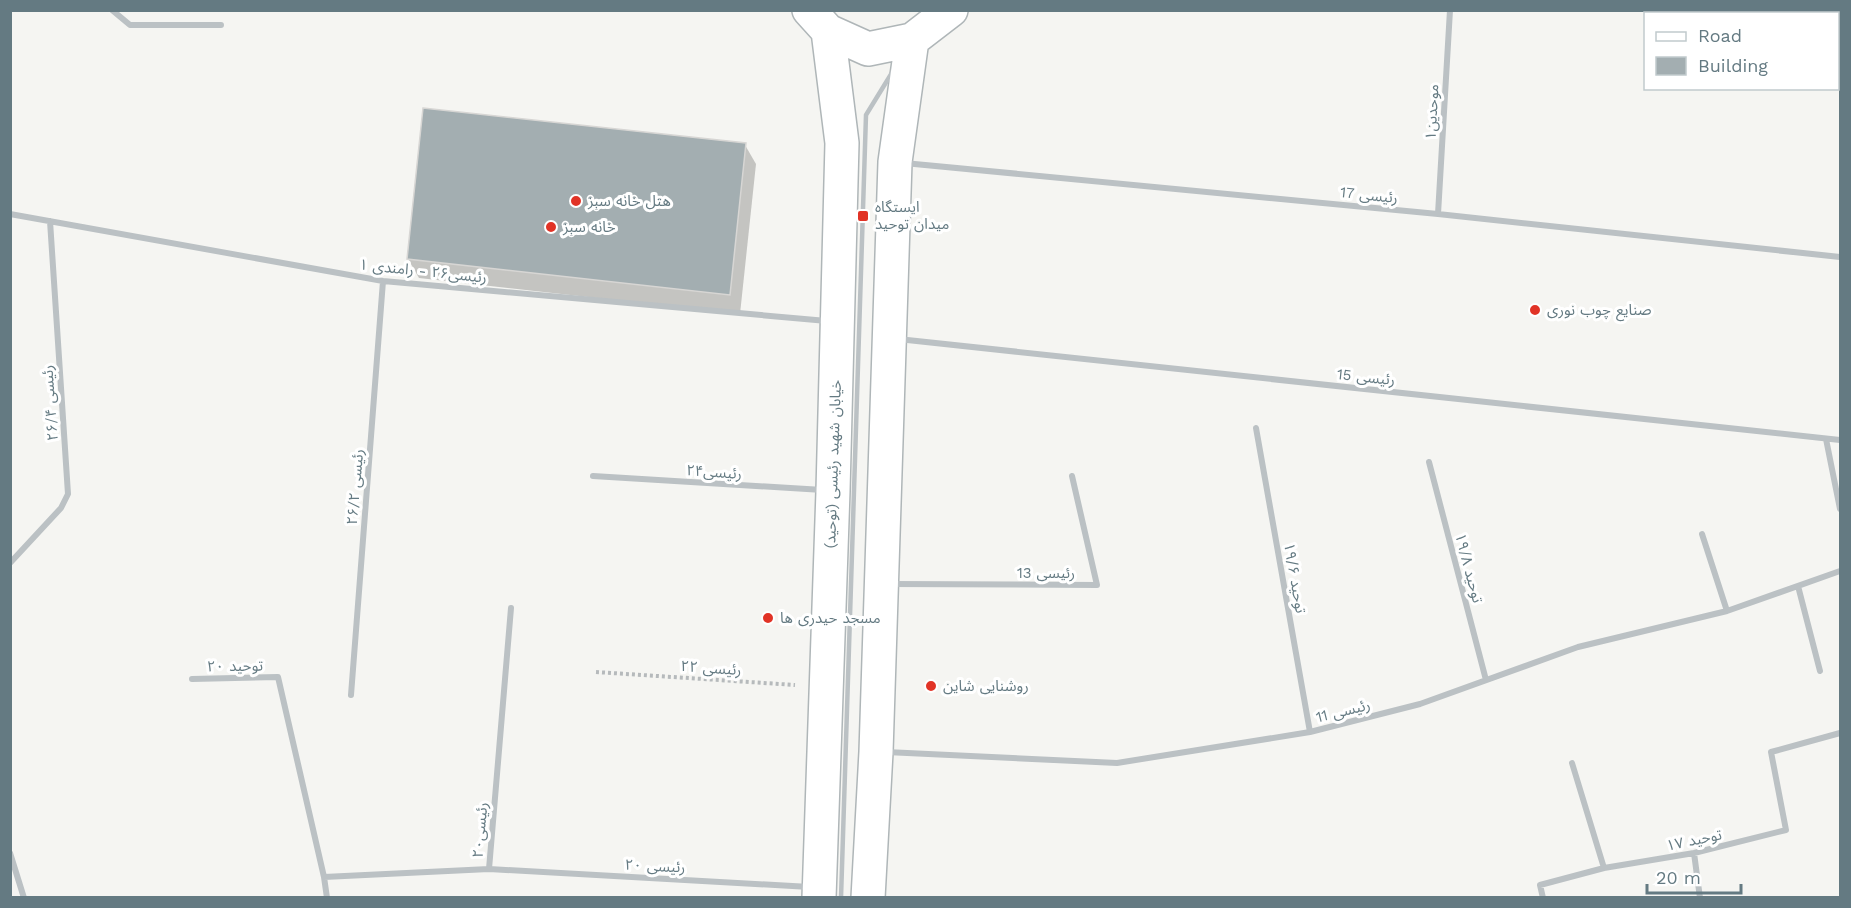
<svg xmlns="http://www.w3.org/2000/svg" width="1851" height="908" font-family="'Work Sans','Noto Sans Arabic',sans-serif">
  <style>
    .shadow { fill: #0003 }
    .building { fill: #a3aeb1; stroke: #d7d6d4; stroke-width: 1.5 }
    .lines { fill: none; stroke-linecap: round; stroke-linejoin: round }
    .primary-casing { stroke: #afb6b8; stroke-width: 36 }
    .path { stroke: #b6babc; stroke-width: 4; stroke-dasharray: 3 3; stroke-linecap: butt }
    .service { stroke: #bbc1c4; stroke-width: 4.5 }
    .minor { stroke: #bbc1c4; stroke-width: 6 }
    .primary { stroke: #fff; stroke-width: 33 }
    .poi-dot { fill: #e13326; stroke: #fff; stroke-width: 2 }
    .labels { text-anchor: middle; stroke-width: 6; stroke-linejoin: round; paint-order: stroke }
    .street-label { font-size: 15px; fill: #647a82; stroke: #fff }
    .poi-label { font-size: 15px; fill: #647a82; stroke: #fff; text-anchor: start }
  </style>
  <rect width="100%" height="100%" fill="#f5f5f2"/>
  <path class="shadow" d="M 745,145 L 756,164 L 740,314 L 419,278 L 408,259 Z"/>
  <path class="building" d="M 423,108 L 746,143 L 730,295 L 407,259 Z"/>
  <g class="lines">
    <g class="primary-casing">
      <path id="primary" d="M 809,10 L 828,31 L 868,49 L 912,40 L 951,10
        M 819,898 L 833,491 L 842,143 L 828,31
        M 868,898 L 876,752 L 895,162 L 912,40"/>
    </g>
    <path class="path" d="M 596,672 L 795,685"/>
    <path class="service" d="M 841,898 L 866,115 L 893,71"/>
    <path class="minor" d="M 112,10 L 130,25 L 221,25
      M 1767,14 L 1767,10
      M 904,163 L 1438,214 L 1840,257
      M 10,214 L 383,281 L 827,321
      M 1438,214 L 1450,10
      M 898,339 L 1840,440
      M 1256,428 L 1310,732
      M 1826,439 L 1840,509
      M 1429,462 L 1486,680
      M 593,476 L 823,490
      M 1702,534 L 1727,611
      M 10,563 L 61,508 L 68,494 L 50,221
      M 891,584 L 1097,585 L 1072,476
      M 1798,586 L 1820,671
      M 192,679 L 278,677 L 324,877
      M 351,695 L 383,281
      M 886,752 L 1117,763 L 1310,732 L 1420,704 L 1578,647 L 1727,611 L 1840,571
      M 1572,763 L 1604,868
      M 10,853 L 24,898
      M 1694,853 L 1700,898
      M 489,869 L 511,608
      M 327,898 L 324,877 L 489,869 L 810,887
      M 1543,898 L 1540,885 L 1604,868 L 1694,853 L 1786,830 L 1771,752 L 1840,733"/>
    <use href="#primary" class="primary"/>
  </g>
  <g class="poi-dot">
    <circle cx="576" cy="201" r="6"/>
    <rect x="857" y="210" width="12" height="12" rx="3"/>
    <circle cx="551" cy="227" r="6"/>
    <circle cx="1535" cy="310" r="6"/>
    <circle cx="768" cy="618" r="6"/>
    <circle cx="931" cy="686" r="6"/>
  </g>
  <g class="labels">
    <g class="street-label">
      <text transform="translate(1432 112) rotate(-87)" y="5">موحدین۱</text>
      <text transform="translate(1369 195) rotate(6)" y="5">رئیسی 17</text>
      <text transform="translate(423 271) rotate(6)" y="5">رئیسی۲۶ - رامندی ۱</text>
      <text transform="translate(1366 377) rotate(6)" y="5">رئیسی 15</text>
      <text transform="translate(50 403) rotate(-94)" y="5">رئیسی ۲۶/۴</text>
      <text transform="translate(833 464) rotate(-88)" y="5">خیابان شهید رئیسی (توحید)</text>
      <text transform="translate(714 472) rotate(4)" y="5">رئیسی۲۴</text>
      <text transform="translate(355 487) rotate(-85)" y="5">رئیسی ۲۶/۲</text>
      <text transform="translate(1469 568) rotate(75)" y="5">توحید ۱۹/۸</text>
      <text x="1046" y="578">رئیسی 13</text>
      <text transform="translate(1295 578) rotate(80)" y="5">توحید ۱۹/۶</text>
      <text transform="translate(235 666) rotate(-1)" y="5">توحید ۲۰</text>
      <text transform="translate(711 668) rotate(4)" y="5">رئیسی ۲۲</text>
      <text transform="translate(1343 711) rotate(-14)" y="5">رئیسی 11</text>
      <text transform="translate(480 830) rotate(-85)" y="5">رئیسی۲۰</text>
      <text transform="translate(1694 840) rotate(-12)" y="5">توحید ۱۷</text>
      <text transform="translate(655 866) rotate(3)" y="5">رئیسی ۲۰</text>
    </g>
    <g class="poi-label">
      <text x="588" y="206">هتل خانه سبز</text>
      <text x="875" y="212">ایستگاه<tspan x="875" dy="17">میدان توحید</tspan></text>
      <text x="563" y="232">خانه سبز</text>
      <text x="1547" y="315">صنایع چوب نوری</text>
      <text x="780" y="623">مسجد حیدری ها</text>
      <text x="943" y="691">روشنایی شاین</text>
    </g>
  </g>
  <rect width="1851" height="908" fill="none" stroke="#647a82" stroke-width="24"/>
  <rect x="1644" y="12" width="195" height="78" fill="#ffffff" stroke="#c1cacd" stroke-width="1.5"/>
  <rect x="1656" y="32" width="30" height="9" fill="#ffffff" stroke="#c1cacd" stroke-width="1.5"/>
  <text x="1698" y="42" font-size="18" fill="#647a82">Road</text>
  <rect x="1656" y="57" width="30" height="18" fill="#a3aeb1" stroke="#c1cacd" stroke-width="1.5"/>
  <text x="1698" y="72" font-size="18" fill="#647a82">Building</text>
  <path d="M1647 884v9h94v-9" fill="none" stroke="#647a82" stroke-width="3"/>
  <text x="1656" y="884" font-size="18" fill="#647a82" stroke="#ffffff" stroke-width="4.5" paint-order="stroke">20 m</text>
</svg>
